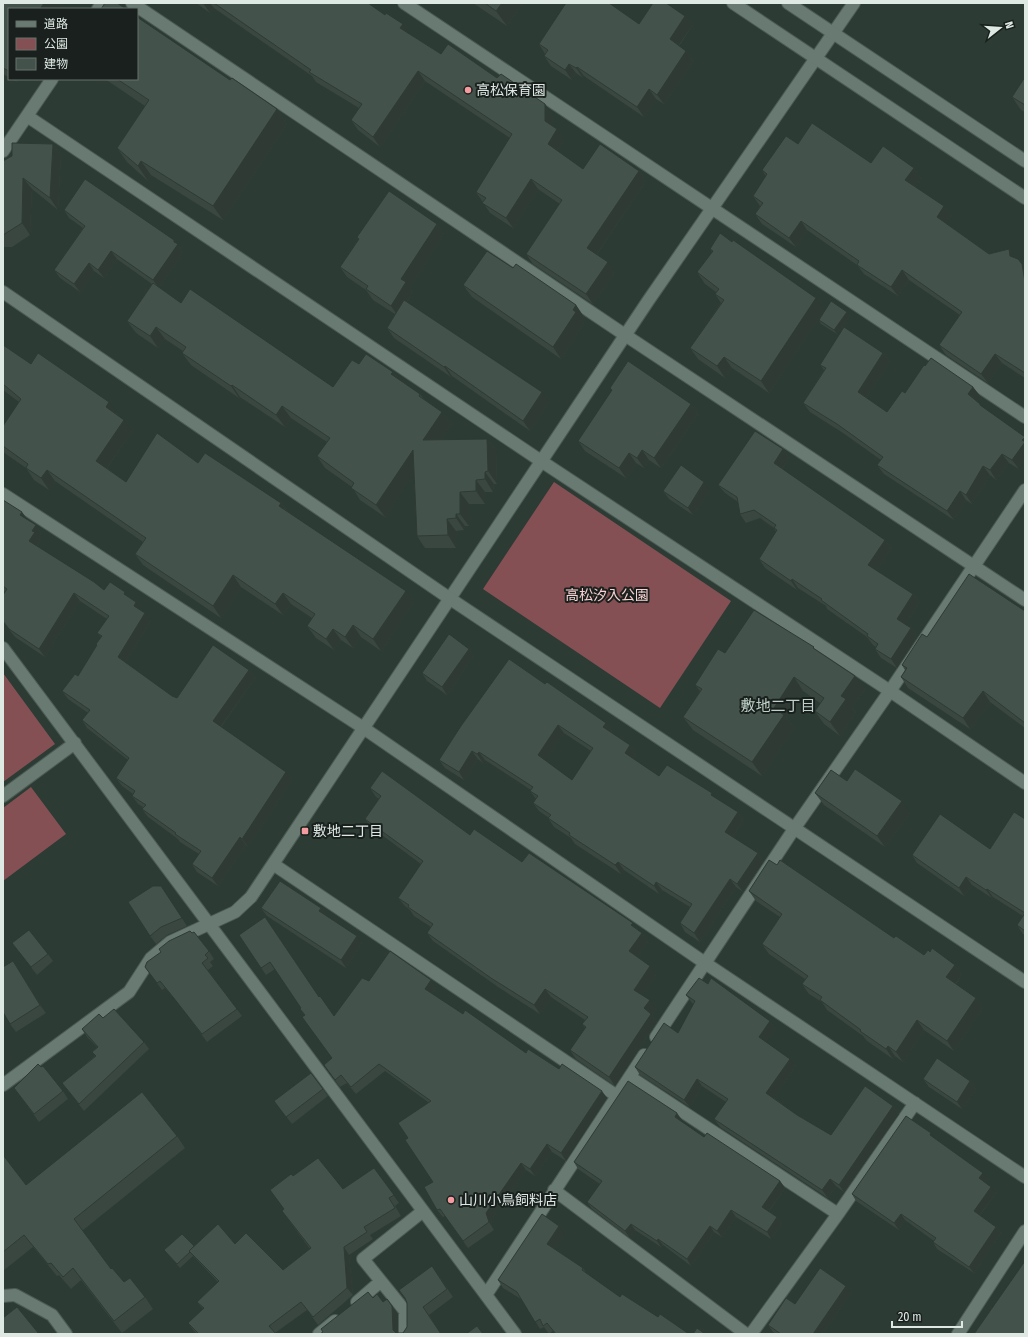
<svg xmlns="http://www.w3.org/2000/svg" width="1028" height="1337" font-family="'Fira Sans Condensed','Noto Sans JP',sans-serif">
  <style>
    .green { fill: #855053 }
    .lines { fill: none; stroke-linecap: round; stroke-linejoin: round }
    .minor-casing { stroke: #4c5a54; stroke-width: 14 }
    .tertiary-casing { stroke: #4c5a54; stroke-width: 14 }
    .minor { stroke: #687a72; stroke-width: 12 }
    .tertiary { stroke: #687a72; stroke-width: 12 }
    .wall { fill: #3a4741; fill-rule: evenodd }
    .shaded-wall { fill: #2f3a35 }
    .building { fill: #43534c; stroke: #2f3a35; fill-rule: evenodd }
    .poi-dot { fill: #f49b9f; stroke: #19201d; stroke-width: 1.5 }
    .labels { text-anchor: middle; stroke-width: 4; stroke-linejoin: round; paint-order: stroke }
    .poi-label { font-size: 14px; fill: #dfe9e4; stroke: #19201d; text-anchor: start }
    .park-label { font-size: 14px; fill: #fad2d3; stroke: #19201d }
    .neighbourhood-label { font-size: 15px; fill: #bed1c8; stroke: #19201d }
  </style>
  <rect width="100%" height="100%" fill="#2c3b34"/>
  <path class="green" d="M 554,482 L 731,601 L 660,708 L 483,589 Z
    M 3,673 L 55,744 L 3,782 Z
    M 31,787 L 66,834 L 3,881 L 3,808 Z"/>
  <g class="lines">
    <g class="minor-casing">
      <path id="minor" d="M 132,3 L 625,335 L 1025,600
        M 404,3 L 1025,417
        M 98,9 L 102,3
        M 27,116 L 541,461 L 890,691 L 1025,783
        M 3,151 L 52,79
        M 3,494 L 362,727 L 705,963 L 1025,1177
        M 3,648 L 515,1334
        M 3,796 L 75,743
        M 273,864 L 617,1096
        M 656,1037 L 794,829 L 890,691 L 1025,490
        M 630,1077 L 838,1214
        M 3,1085 L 129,992 L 151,958 L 170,942 L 235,912 L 251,897 L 648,301 L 854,3
        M 554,1190 L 746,1334
        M 486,1295 L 644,1055
        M 3,1296 L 15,1295 L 52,1315 L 66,1334
        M 357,1302 L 380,1282
        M 319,1334 L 335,1321
        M 405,1334 L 405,1311 L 363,1259 L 423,1211
        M 751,1334 L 838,1214 L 915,1103
        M 958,1334 L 1025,1231"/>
    </g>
    <g class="tertiary-casing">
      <path id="tertiary" d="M 733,3 L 1025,198
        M 788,3 L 1025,161
        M 3,292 L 449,598 L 1025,982"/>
    </g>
    <use href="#minor" class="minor"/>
    <use href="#tertiary" class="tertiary"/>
  </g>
  <path class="wall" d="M 3,3 L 58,3 L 54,9 L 9,9 L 9,77 L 3,74 Z
    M 196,3 L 368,3 L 410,34 L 441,54 L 497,78 L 552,114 L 552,126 L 564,140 L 557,151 L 583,169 L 639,171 L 646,181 L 597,254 L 615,272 L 593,304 L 533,264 L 526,254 L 560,204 L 538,189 L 513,228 L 490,213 L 476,192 L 510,138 L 425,81 L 380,147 L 358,130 L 351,120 L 359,108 L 316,82 L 312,76 L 214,8 L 210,13 Z
    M 473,3 L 523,3 L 507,26 Z
    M 685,16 L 692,26 L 679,46 L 686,51 L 693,61 L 664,104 L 656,99 L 644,117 L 584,76 L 583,78 L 576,73 L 572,80 L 551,66 L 544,56 L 545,54 L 539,44 L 639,24 Z
    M 1025,77 L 1025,112 L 1021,110 L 1012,97 Z
    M 12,79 L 20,79 L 18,82 Z
    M 105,79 L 230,80 L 277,109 L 287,124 L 223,220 L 151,175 L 148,181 L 127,162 L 117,148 L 145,106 Z
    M 53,144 L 61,156 L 58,210 L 32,189 L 30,235 L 12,247 L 3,247 L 3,161 Z
    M 798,144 L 871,163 L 914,168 L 921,178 L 914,187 L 944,206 L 951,216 L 946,223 L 989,254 L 1009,249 L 1015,258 L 1025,269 L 1025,378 L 1002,363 L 988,383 L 946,355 L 939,345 L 960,315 L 909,280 L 898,296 L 864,274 L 857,265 L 807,230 L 796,247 L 762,224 L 755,214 L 760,206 L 753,196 L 766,176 L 762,170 Z
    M 64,210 L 174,240 L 183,252 L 159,288 L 181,303 L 333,387 L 359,364 L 393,372 L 398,379 L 420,394 L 424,399 L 442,412 L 451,424 L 440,440 L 487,439 L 496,451 L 497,484 L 494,484 L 493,492 L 485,492 L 485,504 L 469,504 L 469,526 L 465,526 L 464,530 L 456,531 L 456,548 L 425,548 L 417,536 L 414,473 L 385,517 L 360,500 L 352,487 L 325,468 L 317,456 L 327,442 L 291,418 L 285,427 L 240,397 L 239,398 L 191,365 L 182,353 L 183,351 L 165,339 L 158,348 L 136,333 L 127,321 L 152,284 L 117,259 L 104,278 L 94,271 L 80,292 L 60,278 L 54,270 L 83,228 L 69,218 Z
    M 437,224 L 444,234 L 410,287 L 413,292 L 407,302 L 549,402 L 530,431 L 452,376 L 451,377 L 394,338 L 387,328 L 395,314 L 373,300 L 366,290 L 347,277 L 340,267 L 358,240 L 357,237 Z
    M 710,249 L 824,310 L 769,393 L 732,368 L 725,378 L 698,359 L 690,348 L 721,303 L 715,294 L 716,292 L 705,284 L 697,272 L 712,252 Z
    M 513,268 L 576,305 L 584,317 L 582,320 L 584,323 L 561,359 L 472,297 L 463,285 Z
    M 847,312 L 850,316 L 837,334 L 821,324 L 819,320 Z
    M 3,345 L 31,364 L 117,413 L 117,414 L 132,431 L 107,468 L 126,482 L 198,463 L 281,503 L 287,511 L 414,602 L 381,651 L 361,637 L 353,648 L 341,640 L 334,650 L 316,638 L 307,626 L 312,618 L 291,604 L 283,615 L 241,587 L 221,618 L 143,565 L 135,554 L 143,542 L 55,481 L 49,490 L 34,480 L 26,468 L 3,452 L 3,426 L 19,402 L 3,390 Z
    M 883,353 L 890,362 L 866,398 L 887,412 L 905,393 L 973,387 L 980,396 L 976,401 L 980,404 L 982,407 L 1019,469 L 1009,463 L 996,480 L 990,475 L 972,504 L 966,500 L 954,520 L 884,474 L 877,465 L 881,460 L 843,433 L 810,412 L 803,403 L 824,370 L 820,365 Z
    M 610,388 L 691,404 L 698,414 L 661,468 L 649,460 L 644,468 L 636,463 L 626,478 L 585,451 L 578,441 L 612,391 Z
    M 783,449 L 789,458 L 782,469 L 885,540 L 891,548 L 876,571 L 913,594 L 919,603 L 905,625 L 911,628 L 917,637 L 897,668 L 881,658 L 875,649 L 876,647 L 873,645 L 867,637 L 827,609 L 826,606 L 798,588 L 797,590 L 765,568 L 759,559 L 776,532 L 774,528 L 760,518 L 746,523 L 740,514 L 738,502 L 725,493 L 718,485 Z
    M 710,490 L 693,515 L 669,499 L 663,491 Z
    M 3,500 L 27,520 L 36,525 L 41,533 L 39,538 L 40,540 L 37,546 L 104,590 L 128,597 L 142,610 L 142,611 L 151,621 L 125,662 L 172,696 L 177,698 L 249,670 L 255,678 L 221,727 L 292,781 L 248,847 L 246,845 L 218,886 L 197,872 L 192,864 L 199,854 L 180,842 L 178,839 L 148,817 L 142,809 L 143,807 L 138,804 L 132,796 L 133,794 L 122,786 L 116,778 L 128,760 L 87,728 L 82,720 L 88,713 L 68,699 L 62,691 L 78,676 L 97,646 L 96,644 L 101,637 L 97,633 L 107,619 L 80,601 L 45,657 L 15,637 L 3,622 L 3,595 L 5,592 L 3,591 Z
    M 1025,611 L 1025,728 L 990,702 L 970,729 L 908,688 L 901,677 L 905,670 L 902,665 L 927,637 Z
    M 469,649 L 474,656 L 447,695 L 427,681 L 422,673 Z
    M 816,650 L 865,689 L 852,708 L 856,712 L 840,736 L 824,724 L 815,711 L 820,703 L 803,691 L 786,717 L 794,728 L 762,776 L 693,730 L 683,717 L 700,691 L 695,685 L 725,653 Z
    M 545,684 L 606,723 L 612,731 L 611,732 L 630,745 L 636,754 L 633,759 L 659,776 L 716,799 L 738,812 L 743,820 L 733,837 L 758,853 L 763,862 L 743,892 L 736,887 L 700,942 L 685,932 L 680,923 L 690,907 L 662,890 L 659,894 L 624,870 L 621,874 L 575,844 L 571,838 L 554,827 L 548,818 L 549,818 L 539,811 L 533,803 L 536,799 L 530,791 L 531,790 L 485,760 L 483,763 L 478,759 L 464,780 L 445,768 L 439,760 ZM 564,733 L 591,751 L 572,780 L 545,761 Z
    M 847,781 L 910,813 L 885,847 L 824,805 L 815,793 Z
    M 370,788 L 470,835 L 522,862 L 636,928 L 642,933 L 648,942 L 637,957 L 656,975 L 642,995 L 656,1009 L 652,1015 L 657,1022 L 615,1086 L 576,1059 L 570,1050 L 585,1028 L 582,1024 L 585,1020 L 551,997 L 540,1014 L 498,987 L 433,941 L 427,933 L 431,927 L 414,916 L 410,910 L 405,906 L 398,898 L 421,864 L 371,827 L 365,819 L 379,799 L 376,797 Z
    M 1025,819 L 1025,935 L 1023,934 L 1017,925 L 1023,916 L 993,897 L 992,898 L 972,885 L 964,896 L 917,863 L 912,855 L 990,849 Z
    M 161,886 L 187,926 L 167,935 L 156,944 L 150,936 Z
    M 749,891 L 894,938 L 924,955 L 955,965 L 962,975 L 956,984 L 976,998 L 983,1008 L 954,1051 L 924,1030 L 903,1062 L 895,1056 L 893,1059 L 867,1041 L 863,1036 L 827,1010 L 822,1002 L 809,994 L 802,984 L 805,979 L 769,954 L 762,944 L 780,917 L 756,901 Z
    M 261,908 L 321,908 L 326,916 L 362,943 L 346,968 L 267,916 Z
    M 192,933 L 209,951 L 214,959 L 210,962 L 213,966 L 208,970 L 242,1016 L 207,1042 L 179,1004 L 165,988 L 162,990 L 145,967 L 161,952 Z
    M 239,935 L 319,997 L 334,1016 L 369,981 L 436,988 L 432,994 L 463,1014 L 526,1053 L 559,1069 L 607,1098 L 566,1161 L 552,1152 L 535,1176 L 526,1170 L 491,1220 L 494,1230 L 468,1248 L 445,1216 L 443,1217 L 437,1210 L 433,1182 L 408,1138 L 428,1102 L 385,1071 L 356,1094 L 347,1083 L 340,1087 L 324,1065 L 332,1058 L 305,1016 L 301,1008 L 275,969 L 266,975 Z
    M 12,943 L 48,954 L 53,961 L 37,975 Z
    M 13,961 L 46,1013 L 16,1032 L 10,1024 Z
    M 708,984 L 770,1021 L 775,1028 L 766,1042 L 796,1066 L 774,1098 L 797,1115 L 831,1135 L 893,1106 L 899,1114 L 844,1192 L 836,1186 L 828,1198 L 720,1127 L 714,1119 L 726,1102 L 702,1086 L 690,1107 L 640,1075 L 635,1067 L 678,1033 L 694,1004 L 692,1003 L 686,995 Z
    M 103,1018 L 144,1042 L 149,1049 L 84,1111 L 62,1083 L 95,1056 L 92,1052 L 97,1047 L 87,1037 L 82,1029 Z
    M 41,1067 L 63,1091 L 68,1099 L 39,1122 L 14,1088 Z
    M 311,1073 L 328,1096 L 292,1124 L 274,1101 Z
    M 923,1079 L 970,1081 L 976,1089 L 962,1109 L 929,1087 Z
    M 682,1120 L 681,1121 L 704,1137 L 780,1181 L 785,1188 L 769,1211 L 777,1217 L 782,1223 L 771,1239 L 736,1217 L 722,1237 L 714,1232 L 691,1266 L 663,1245 L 661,1247 L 635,1230 L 630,1238 L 592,1209 L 587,1202 L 600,1184 L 578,1169 L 574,1162 Z
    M 177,1136 L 185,1148 L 82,1231 L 111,1269 L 124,1282 L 145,1297 L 153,1309 L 122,1333 L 81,1280 L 71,1289 L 59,1275 L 57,1276 L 33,1247 L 3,1271 L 3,1155 L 26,1185 Z
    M 935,1139 L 988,1179 L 985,1183 L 996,1193 L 980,1215 L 996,1227 L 1001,1233 L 974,1273 L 937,1249 L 933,1242 L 934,1241 L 905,1220 L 899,1230 L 856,1201 L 852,1194 Z
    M 374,1168 L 399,1203 L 395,1206 L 401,1216 L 370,1235 L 373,1239 L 349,1255 L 353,1295 L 318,1325 L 307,1310 L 275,1333 L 276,1334 L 197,1334 L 194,1331 L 188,1323 L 203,1309 L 197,1302 L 218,1282 L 193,1256 L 180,1268 L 164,1250 L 194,1246 L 235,1244 L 283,1270 L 310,1249 L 282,1211 L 284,1209 L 293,1176 L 343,1189 Z
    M 565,1234 L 554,1249 L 583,1268 L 587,1274 L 620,1297 L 689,1334 L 555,1334 L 553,1331 L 549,1334 L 544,1327 L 540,1329 L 521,1299 L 503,1288 L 498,1280 Z
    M 437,1273 L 453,1297 L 429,1315 L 441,1334 L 320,1334 L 373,1298 L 392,1306 L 398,1314 L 398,1333 L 403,1333 L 407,1327 L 407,1303 L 406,1300 L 399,1290 Z
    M 851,1293 L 823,1334 L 776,1334 L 773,1332 L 768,1325 L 795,1304 Z"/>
  <path class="shaded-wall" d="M 44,3 L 58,3 L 54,9 L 40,9 Z
    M 203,3 L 210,3 L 214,8 L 210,13 Z
    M 502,3 L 523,3 L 507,26 L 496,11 Z
    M 685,16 L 692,26 L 676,49 L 670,39 Z
    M 403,24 L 410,34 L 400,28 Z
    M 686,51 L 693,61 L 664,104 L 657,95 Z
    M 569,64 L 576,73 L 572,80 L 565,70 Z
    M 577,67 L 584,76 L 583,78 L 576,68 Z
    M 418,71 L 425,81 L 380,147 L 373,137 Z
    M 15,79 L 20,79 L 18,82 Z
    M 649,89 L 656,99 L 644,117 L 637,107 Z
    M 545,104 L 552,114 L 552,131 L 545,121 Z
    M 277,109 L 287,124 L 223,220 L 213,206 Z
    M 557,129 L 564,140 L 555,154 L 548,144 Z
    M 53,144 L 61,156 L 58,210 L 50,198 Z
    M 141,161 L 151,175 L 148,181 L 138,166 Z
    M 914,168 L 921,178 L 912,190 L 905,180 Z
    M 639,171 L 646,181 L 594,258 L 587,248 Z
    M 23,178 L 32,189 L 30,235 L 22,223 Z
    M 531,179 L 538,189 L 513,228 L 506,218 Z
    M 944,206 L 951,216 L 944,227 L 937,217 Z
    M 801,221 L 807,230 L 796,247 L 789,238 Z
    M 437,224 L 444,234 L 410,287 L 413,292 L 398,316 L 391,306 L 401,279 Z
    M 174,240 L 183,252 L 159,288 L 153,280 Z
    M 1009,249 L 1016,259 L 1010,256 Z
    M 111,251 L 117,259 L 104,278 L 98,270 Z
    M 608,262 L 615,272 L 593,304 L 586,294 Z
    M 89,263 L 94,271 L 80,292 L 74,284 Z
    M 1022,264 L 1025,269 L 1025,282 Z
    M 902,270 L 909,280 L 898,296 L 891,287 Z
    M 816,298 L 824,310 L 769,393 L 761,381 Z
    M 576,305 L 584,317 L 582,320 L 584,323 L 561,359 L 553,347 L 573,310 Z
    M 847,312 L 850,316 L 837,334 L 834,330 Z
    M 156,327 L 165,339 L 158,348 L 150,336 Z
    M 883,353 L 890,362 L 864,401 L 858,392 Z
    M 995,354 L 1002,363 L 988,383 L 981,374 Z
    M 724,357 L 732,368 L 725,378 L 717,366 Z
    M 445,366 L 452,376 L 451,377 L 444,367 Z
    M 393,372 L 401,384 L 391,374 Z
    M 232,385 L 240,397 L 239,398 L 231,386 Z
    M 973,387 L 980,396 L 974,404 L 968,394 Z
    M 542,392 L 549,402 L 530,431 L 523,421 Z
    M 109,402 L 117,413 L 114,418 L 106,407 Z
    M 691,404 L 698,414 L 661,468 L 654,458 Z
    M 282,406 L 291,418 L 285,427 L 276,415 Z
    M 442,412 L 451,424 L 432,452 L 423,440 Z
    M 124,420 L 132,431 L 104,472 L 96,461 Z
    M 1025,437 L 1025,460 L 1019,469 L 1012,460 Z
    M 487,439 L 496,451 L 497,484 L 488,471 Z
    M 783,449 L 789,458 L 780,472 L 774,463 Z
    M 413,450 L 422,462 L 385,517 L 376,505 Z
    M 642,450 L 649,460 L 644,468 L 637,458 Z
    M 629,453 L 636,463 L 626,478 L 619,468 Z
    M 1002,454 L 1009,463 L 996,480 L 990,470 Z
    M 983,466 L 990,475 L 972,504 L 966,495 Z
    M 47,470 L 55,481 L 49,490 L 41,478 Z
    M 485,472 L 494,484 L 493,492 L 485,479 Z
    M 476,480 L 485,492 L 485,504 L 476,491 Z
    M 704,482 L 710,490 L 693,515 L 688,508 Z
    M 960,491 L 966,500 L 954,520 L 947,511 Z
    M 460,492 L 469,504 L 469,526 L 460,514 Z
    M 281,503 L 289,515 L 279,506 Z
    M 22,512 L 28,520 L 20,515 Z
    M 456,514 L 465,526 L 464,530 L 456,518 Z
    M 447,519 L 456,531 L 456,548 L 448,535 Z
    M 36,525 L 41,533 L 39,538 L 40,540 L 35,549 L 29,541 L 32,531 Z
    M 885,540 L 891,548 L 874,574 L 868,565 Z
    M 233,575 L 241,587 L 221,618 L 213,606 Z
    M 792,579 L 798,588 L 797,590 L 791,581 Z
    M 406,591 L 414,602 L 381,651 L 373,639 Z
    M 74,593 L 80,601 L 45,657 L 39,649 Z
    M 283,593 L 291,604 L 283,615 L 275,604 Z
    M 913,594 L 919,603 L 903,628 L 897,619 Z
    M 136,602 L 142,610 L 139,614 L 134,606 Z
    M 145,613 L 151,621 L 123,665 L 118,657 Z
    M 353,625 L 361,637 L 353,648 L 345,637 Z
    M 911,628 L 917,637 L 897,668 L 891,659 Z
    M 333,629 L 341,640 L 334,650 L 326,639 Z
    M 469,649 L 474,656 L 447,695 L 442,687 Z
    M 249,670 L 255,678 L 219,729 L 213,721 Z
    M 855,676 L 865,689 L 852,708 L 856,712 L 840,736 L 830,722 L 841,696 Z
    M 794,677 L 803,691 L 786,717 L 794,728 L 762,776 L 752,762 L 774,708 Z
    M 983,691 L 990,702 L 970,729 L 963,718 Z
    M 606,723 L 612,731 L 609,735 L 603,727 Z
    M 558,725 L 564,733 L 544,763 L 538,755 Z
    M 630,745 L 636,754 L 631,762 L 625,753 Z
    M 472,751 L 478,759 L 464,780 L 459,772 Z
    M 479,752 L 485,760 L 483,763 L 477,754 Z
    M 286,772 L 292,781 L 248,847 L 242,839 Z
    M 712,793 L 718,801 L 711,795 Z
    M 902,801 L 910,813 L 885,847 L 877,836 Z
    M 738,812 L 743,820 L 731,840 L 725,832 Z
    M 240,837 L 246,845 L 218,886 L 212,878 Z
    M 758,853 L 763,862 L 743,892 L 737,884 Z
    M 618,862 L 624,870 L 621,874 L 615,865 Z
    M 966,877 L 972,885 L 964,896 L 959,888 Z
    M 730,879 L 736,887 L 700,942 L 694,933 Z
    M 656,882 L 662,890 L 659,894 L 654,886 Z
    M 987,889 L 993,897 L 992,898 L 986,890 Z
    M 321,908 L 326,916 L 319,911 Z
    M 642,933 L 648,942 L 635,960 L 629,951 Z
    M 357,936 L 362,943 L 346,968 L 341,960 Z
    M 13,961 L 18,969 L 46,1013 L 40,1005 Z
    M 955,965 L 962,975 L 953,987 L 946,977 Z
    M 650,966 L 656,975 L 640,998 L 634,990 Z
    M 431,980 L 436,988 L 430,997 L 425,989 Z
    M 545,989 L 551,997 L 540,1014 L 534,1005 Z
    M 976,998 L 983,1008 L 954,1051 L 947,1041 Z
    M 650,1000 L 656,1009 L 652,1015 L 657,1022 L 615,1086 L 609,1077 L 644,1008 Z
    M 917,1020 L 924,1030 L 903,1062 L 896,1052 Z
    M 770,1021 L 775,1028 L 765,1045 L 759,1037 Z
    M 888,1046 L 895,1056 L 893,1059 L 886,1049 Z
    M 790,1059 L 796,1066 L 772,1101 L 766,1093 Z
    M 697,1079 L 702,1086 L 690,1107 L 684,1100 Z
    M 970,1081 L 976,1089 L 962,1109 L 957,1102 Z
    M 602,1091 L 607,1098 L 566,1161 L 561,1153 Z
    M 893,1106 L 899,1114 L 844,1192 L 839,1185 Z
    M 677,1113 L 682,1120 L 680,1124 L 675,1117 Z
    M 931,1133 L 936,1139 L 930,1135 Z
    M 547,1144 L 552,1152 L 535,1176 L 530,1169 Z
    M 521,1163 L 526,1170 L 491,1220 L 494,1230 L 489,1222 L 486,1213 Z
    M 983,1173 L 988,1179 L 984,1185 L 979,1178 Z
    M 830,1179 L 836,1186 L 828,1198 L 822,1190 Z
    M 780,1181 L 785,1188 L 767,1213 L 762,1207 Z
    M 991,1187 L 996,1193 L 978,1217 L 974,1211 Z
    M 731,1210 L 736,1217 L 722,1237 L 717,1231 Z
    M 901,1214 L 905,1220 L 899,1230 L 894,1223 Z
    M 777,1217 L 782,1223 L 771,1239 L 767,1232 Z
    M 631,1224 L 635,1230 L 630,1238 L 625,1231 Z
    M 559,1226 L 565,1234 L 553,1251 L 547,1244 Z
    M 710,1226 L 714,1232 L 691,1266 L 687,1259 Z
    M 996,1227 L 1001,1233 L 974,1273 L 969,1267 Z
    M 658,1239 L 663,1245 L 661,1247 L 657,1241 Z
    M 344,1247 L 349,1255 L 353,1295 L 347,1288 Z
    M 846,1286 L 851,1293 L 823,1334 L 813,1334 Z
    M 392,1306 L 398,1314 L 398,1334 L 396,1334 L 393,1330 Z"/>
  <path class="building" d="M 3,3 L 44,3 L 40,9 L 9,9 L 9,71 L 3,68 Z
    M 105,3 L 117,3 L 126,9 L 101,9 Z
    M 214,3 L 368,3 L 385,15 L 386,13 L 403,24 L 400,28 L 441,54 L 448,44 L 497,78 L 501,74 L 545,104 L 545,121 L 557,129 L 548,144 L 583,169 L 600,144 L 639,171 L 587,248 L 608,262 L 586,294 L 526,254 L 562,200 L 531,179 L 506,218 L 482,203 L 486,198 L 476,192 L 512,134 L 418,71 L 373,137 L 351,120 L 362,104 L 309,72 L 311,70 Z
    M 485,3 L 502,3 L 496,11 Z
    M 566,3 L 609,3 L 639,24 L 653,3 L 666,3 L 685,16 L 670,39 L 686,51 L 657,95 L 649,89 L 637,107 L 577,67 L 576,68 L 569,64 L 565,70 L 544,56 L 548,50 L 539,44 Z
    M 137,17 L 230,80 L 232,78 L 277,109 L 213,206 L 141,161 L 138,166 L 117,148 L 149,100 L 117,79 L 137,79 Z
    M 1025,77 L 1025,105 L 1012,97 Z
    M 812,123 L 871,163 L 883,146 L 914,168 L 905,180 L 944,206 L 937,217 L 989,254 L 1009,249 L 1010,256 L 1018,259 L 1022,264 L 1025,282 L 1025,373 L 995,354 L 981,374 L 939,345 L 962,312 L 902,270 L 891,287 L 857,265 L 859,261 L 801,221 L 789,238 L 755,214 L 763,203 L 753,196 L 767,174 L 762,170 L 786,136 L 798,144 Z
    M 12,143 L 53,144 L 50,198 L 23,178 L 22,223 L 3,235 L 3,161 L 12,156 Z
    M 85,179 L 174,240 L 174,242 L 178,244 L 153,280 L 111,251 L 98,270 L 89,263 L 74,284 L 54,270 L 85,226 L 64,210 Z
    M 389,191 L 437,224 L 401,279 L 406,282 L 391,306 L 366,289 L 368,286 L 340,267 L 359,239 L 357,237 Z
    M 720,233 L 732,242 L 733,240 L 816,298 L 761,381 L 724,357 L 717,366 L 690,348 L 724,300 L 715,294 L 719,289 L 697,272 L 713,251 L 710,249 Z
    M 487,251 L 513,268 L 516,264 L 576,305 L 573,310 L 576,312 L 553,347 L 463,285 Z
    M 153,283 L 181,303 L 190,289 L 333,387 L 352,360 L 359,364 L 366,354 L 393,372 L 391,374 L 420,394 L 419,396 L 442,412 L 423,440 L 487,439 L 488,471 L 485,472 L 485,479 L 476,480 L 476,491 L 460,492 L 460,514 L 456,514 L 456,518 L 447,519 L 448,535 L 417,536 L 413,450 L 376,505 L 351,488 L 354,483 L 317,456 L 330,438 L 282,406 L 276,415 L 232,385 L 231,386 L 182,353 L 186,347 L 156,327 L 150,336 L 127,321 Z
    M 404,300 L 542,392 L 523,421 L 445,366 L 444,367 L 387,328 Z
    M 831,301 L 847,312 L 834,330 L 819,320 Z
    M 844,327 L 883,353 L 858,392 L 887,412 L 902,391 L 905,393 L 924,365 L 925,366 L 931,358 L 973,387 L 968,394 L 980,404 L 980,405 L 1025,437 L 1022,440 L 1025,442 L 1012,460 L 1002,454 L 990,470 L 983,466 L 966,495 L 960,491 L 947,511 L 877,465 L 883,457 L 837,424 L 803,403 L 826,368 L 820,365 Z
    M 3,345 L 31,364 L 38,353 L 109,402 L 106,407 L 124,420 L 96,461 L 126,482 L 157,433 L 198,463 L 205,453 L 281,503 L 279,506 L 406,591 L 373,639 L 353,625 L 345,637 L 333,629 L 326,639 L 307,626 L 315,614 L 283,593 L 275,604 L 233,575 L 213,606 L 135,554 L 146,538 L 47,470 L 41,478 L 26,468 L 28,464 L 3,446 L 3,426 L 21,399 L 3,384 Z
    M 628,361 L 691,404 L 654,458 L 642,450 L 637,458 L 629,453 L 619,468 L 578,441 L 612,390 L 610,388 Z
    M 755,431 L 783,449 L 774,463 L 885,540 L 868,565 L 913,594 L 897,619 L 911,628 L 891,659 L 875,649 L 878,644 L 867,636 L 868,634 L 821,600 L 822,599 L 792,579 L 791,581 L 759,559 L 777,530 L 774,528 L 776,525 L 754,510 L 740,514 L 737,497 L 718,485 Z
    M 681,465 L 704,482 L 688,508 L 663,491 Z
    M 3,500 L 22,512 L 20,515 L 36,525 L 32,531 L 35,532 L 29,541 L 94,582 L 104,590 L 110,582 L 125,592 L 124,594 L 136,602 L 134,606 L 145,613 L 118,657 L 172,696 L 177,698 L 213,645 L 249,670 L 213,721 L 286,772 L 242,839 L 240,837 L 212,878 L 192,864 L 201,851 L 175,834 L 176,833 L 142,809 L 146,805 L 132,796 L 135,791 L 116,778 L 129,758 L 82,720 L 90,710 L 62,691 L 75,674 L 78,676 L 97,645 L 96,644 L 102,636 L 97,633 L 109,616 L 74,593 L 39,649 L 9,629 L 3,621 L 3,595 L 7,589 L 3,586 Z
    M 969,574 L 1025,611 L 1025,723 L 983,691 L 963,718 L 901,677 L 907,668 L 902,665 L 922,634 L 927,637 Z
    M 754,610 L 814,647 L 813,648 L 855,676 L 841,696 L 846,699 L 830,722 L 815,711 L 824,698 L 794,677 L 774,708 L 784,715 L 752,762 L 683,717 L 702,689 L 695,685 L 718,649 L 725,653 Z
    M 449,634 L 469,649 L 442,687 L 422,673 Z
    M 509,659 L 545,684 L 547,682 L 606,723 L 603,727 L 630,745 L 625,753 L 659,776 L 667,765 L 712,793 L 711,795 L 738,812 L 725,832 L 758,853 L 737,884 L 730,879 L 694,933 L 680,923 L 692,904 L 656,882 L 654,886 L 618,862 L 615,865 L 569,835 L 570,833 L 548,818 L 551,815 L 533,803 L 538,796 L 530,791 L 533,787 L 479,752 L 477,754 L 472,751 L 459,772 L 439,760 L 461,726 ZM 558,725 L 593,748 L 572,780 L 538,755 Z
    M 855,769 L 902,801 L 877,836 L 815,793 L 831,770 L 847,781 Z
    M 382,771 L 470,835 L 474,829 L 522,862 L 529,853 L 633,923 L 631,925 L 642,933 L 629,951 L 650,966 L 634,990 L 650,1000 L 644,1008 L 651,1014 L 609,1077 L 570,1050 L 586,1027 L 582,1024 L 588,1017 L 545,989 L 534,1005 L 491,978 L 427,933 L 433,924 L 408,907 L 409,905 L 398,898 L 423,861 L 365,819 L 381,796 L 370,788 Z
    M 1014,812 L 1025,819 L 1025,931 L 1017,925 L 1025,913 L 987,889 L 986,890 L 966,877 L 959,888 L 912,855 L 940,814 L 990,849 Z
    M 769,860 L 777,865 L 780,860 L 894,938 L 896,936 L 924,955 L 928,950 L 930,952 L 932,948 L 955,965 L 946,977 L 976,998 L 947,1041 L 917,1020 L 896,1052 L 888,1046 L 886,1049 L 860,1031 L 861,1030 L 820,1000 L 822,997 L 802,984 L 808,976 L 762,944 L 782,914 L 749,891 Z
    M 280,881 L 321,908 L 319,911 L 357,936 L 341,960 L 261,908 Z
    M 153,886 L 161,886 L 182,918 L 161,927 L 150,936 L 128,902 Z
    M 265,917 L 319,997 L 320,996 L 334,1016 L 362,978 L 369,981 L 390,951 L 431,980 L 425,989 L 463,1014 L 465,1010 L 526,1053 L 528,1049 L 559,1069 L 562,1064 L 602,1091 L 561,1153 L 547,1144 L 530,1169 L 521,1163 L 486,1213 L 489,1222 L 463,1241 L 440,1209 L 437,1210 L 424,1187 L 433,1182 L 405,1140 L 408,1138 L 398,1123 L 431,1101 L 379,1064 L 351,1087 L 341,1075 L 335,1080 L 324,1065 L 332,1058 L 302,1017 L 305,1015 L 300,1009 L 301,1008 L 270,962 L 261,968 L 239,935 Z
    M 29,930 L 48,954 L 31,967 L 12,943 Z
    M 190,931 L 192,933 L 194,932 L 209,951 L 205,955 L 208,958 L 202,963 L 237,1009 L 202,1034 L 173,997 L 160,981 L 157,983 L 145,967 L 147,962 L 161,952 L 159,949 L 169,941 Z
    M 13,961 L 40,1005 L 10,1024 L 3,1012 L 3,967 Z
    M 699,978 L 708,984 L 711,978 L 770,1021 L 759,1037 L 790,1059 L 766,1093 L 797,1115 L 831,1135 L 865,1086 L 893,1106 L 839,1185 L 830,1179 L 822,1190 L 714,1119 L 728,1099 L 697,1079 L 684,1100 L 635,1067 L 664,1023 L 678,1033 L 695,1001 L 686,995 Z
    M 114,1009 L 144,1042 L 79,1104 L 62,1083 L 96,1056 L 92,1052 L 98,1047 L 82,1029 L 99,1014 L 103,1018 Z
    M 937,1058 L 970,1081 L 957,1102 L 923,1079 Z
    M 38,1064 L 41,1067 L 43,1066 L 63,1091 L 34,1114 L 14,1088 Z
    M 311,1073 L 323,1089 L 286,1117 L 274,1101 Z
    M 628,1081 L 677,1113 L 675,1117 L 704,1137 L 707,1133 L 780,1181 L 762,1207 L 777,1217 L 767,1232 L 731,1210 L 717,1231 L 710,1226 L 687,1259 L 658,1239 L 657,1241 L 631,1224 L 625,1231 L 587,1202 L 602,1181 L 574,1162 Z
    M 142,1092 L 177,1136 L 74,1219 L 111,1269 L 112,1268 L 124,1282 L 130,1278 L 145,1297 L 114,1321 L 73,1268 L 63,1277 L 51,1263 L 48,1264 L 24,1235 L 3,1252 L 3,1155 L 26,1185 Z
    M 906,1116 L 931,1133 L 930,1135 L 983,1173 L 979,1178 L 991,1187 L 974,1211 L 996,1227 L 969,1267 L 933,1242 L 936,1238 L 901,1214 L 894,1223 L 852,1194 Z
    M 318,1158 L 343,1189 L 374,1168 L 394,1195 L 389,1198 L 395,1208 L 364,1227 L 367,1232 L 344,1247 L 347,1288 L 313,1317 L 301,1302 L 269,1326 L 276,1334 L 199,1334 L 188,1323 L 204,1308 L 197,1302 L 219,1281 L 189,1251 L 218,1224 L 235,1244 L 246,1233 L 283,1270 L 311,1248 L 282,1211 L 284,1209 L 270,1190 L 291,1174 L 293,1176 Z
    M 542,1214 L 559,1226 L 547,1244 L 583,1268 L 582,1270 L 620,1297 L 622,1294 L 658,1317 L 660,1314 L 689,1334 L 556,1334 L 547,1323 L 543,1326 L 540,1319 L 535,1322 L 517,1292 L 498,1280 Z
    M 182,1234 L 194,1246 L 189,1251 L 190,1252 L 177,1264 L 164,1250 Z
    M 1025,1261 L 1025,1334 L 974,1334 Z
    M 432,1266 L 447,1289 L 423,1307 L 441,1334 L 320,1334 L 323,1332 L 321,1329 L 368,1292 L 373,1298 L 377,1294 L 383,1302 L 387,1299 L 392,1306 L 393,1330 L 396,1333 L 403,1333 L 407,1327 L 407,1303 L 405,1298 L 399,1290 Z
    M 820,1268 L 846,1286 L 813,1334 L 781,1334 L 768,1325 L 786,1298 L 795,1304 Z
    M 17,1307 L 39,1334 L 3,1334 L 3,1318 Z
    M 477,1326 L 483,1334 L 466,1334 Z
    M 697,1328 L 705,1334 L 693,1334 Z"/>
  <g class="poi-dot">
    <circle cx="468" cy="90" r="4"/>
    <rect x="301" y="827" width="8" height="8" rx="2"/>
    <circle cx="451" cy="1200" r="4"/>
  </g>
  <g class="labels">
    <g class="poi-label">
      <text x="476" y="95">高松保育園</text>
      <text x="313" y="836">敷地二丁目</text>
      <text x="459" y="1205">山川小鳥飼料店</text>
    </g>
    <g class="park-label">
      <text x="607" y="600">高松汐入公園</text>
    </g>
    <g class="neighbourhood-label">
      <text x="778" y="711">敷地二丁目</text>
    </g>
  </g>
  <rect width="1028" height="1337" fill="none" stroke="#dfe9e4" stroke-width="8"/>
  <rect x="8" y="8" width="130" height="72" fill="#19201d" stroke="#68706d"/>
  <rect x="16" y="21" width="20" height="6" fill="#687a72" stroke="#68706d"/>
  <text x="44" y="28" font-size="12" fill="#dfe9e4">道路</text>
  <rect x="16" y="38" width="20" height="12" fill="#855053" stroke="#68706d"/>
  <text x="44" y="48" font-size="12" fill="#dfe9e4">公園</text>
  <rect x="16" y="58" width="20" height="12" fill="#43534c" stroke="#68706d"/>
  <text x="44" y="68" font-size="12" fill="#dfe9e4">建物</text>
  <g transform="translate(1000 28) rotate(73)" stroke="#19201d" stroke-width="3" paint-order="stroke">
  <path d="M0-3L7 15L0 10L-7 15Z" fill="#dfe9e4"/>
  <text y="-6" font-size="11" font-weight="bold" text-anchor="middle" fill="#dfe9e4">N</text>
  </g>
  <path d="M892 1321v6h70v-6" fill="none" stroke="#dfe9e4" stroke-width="2"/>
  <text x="898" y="1321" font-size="12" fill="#dfe9e4" stroke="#19201d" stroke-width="3" paint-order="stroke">20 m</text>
</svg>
